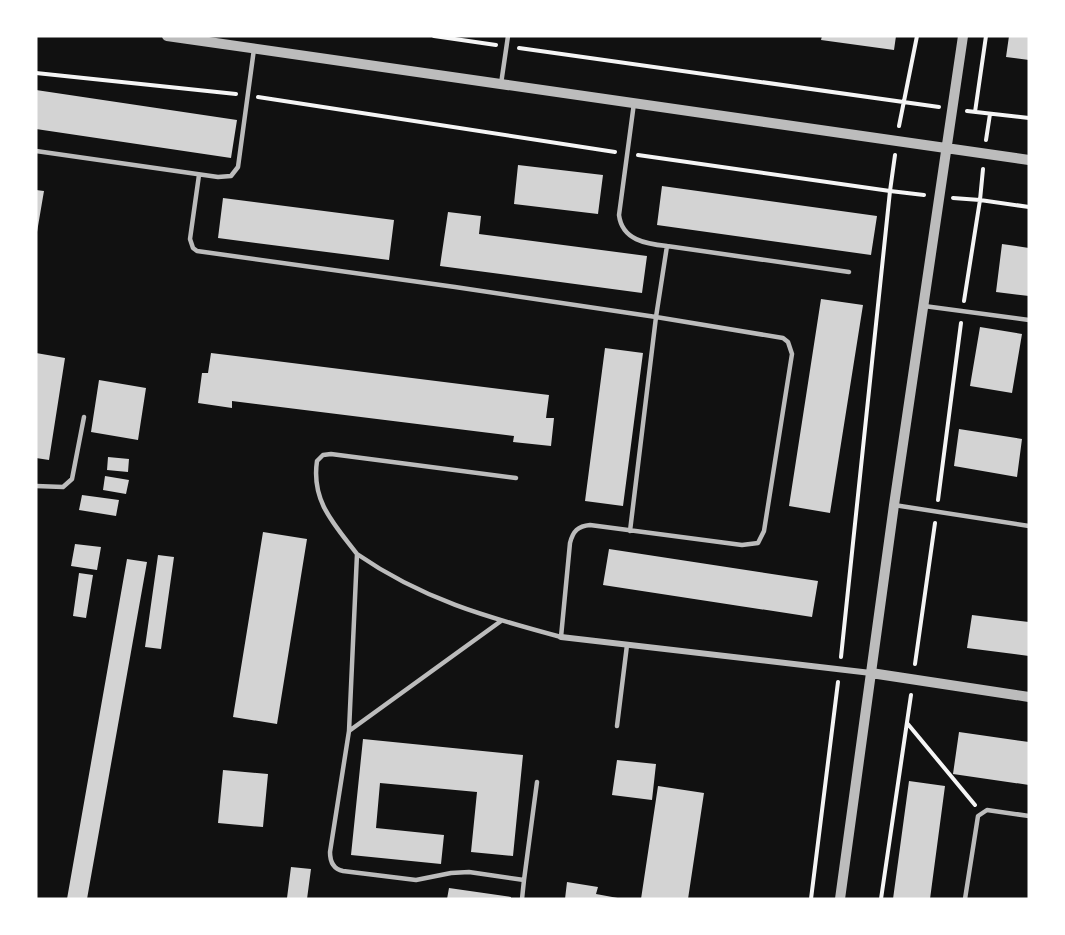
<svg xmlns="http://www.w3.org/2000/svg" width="1065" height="935" font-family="Helvetica,sans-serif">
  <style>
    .building { fill: #d3d3d3 }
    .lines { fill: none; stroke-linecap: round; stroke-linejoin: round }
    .path { stroke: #f5f5f5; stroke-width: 4 }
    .service { stroke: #bcbcbc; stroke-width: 4.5 }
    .minor { stroke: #bcbcbc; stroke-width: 6 }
    .tertiary { stroke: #bcbcbc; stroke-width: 10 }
  </style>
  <rect width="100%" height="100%" fill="#111"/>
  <path class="building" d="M 822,36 L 896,36 L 894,50 L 821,40 Z
    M 1009,36 L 1029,36 L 1029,60 L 1006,57 Z
    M 36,90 L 237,120 L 231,158 L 36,129 Z
    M 518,165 L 603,175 L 598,214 L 514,204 Z
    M 662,186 L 877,216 L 871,255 L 657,225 Z
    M 36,190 L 44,191 L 37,232 L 36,232 Z
    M 223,198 L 394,220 L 389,260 L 218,238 Z
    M 448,212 L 481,216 L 479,234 L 647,256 L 642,293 L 440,266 Z
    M 1002,244 L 1029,248 L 1029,296 L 996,292 Z
    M 821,299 L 863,305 L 830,513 L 789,506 Z
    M 980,327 L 1022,334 L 1012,393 L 970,386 Z
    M 605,348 L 643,353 L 623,506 L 585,501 Z
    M 36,353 L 65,358 L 49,460 L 36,458 Z
    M 211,353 L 549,395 L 546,418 L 554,418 L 551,446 L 513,442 L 514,436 L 232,401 L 232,408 L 198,403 L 202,373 L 208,373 Z
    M 99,380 L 146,388 L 138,440 L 91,432 Z
    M 959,429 L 1022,439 L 1017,477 L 954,466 Z
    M 108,457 L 129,459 L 128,472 L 107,470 Z
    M 105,476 L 129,480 L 126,494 L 103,490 Z
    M 82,495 L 119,500 L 116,516 L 79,510 Z
    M 263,532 L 307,539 L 277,724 L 233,717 Z
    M 75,544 L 101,547 L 97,570 L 71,566 Z
    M 609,549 L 818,581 L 812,617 L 603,585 Z
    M 158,555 L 174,557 L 161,649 L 145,647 Z
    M 127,559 L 147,562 L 87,899 L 67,899 Z
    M 79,573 L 93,575 L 86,618 L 73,616 Z
    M 972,615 L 1029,622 L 1029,656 L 967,648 Z
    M 959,732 L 1029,742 L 1029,785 L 953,774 Z
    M 363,739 L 523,755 L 513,856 L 471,852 L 477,792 L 380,783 L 376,828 L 444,835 L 441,864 L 351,855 Z
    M 617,760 L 656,764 L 652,800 L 612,795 Z
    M 223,770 L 268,774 L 263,827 L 218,823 Z
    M 909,781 L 945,786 L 930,899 L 893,899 Z
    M 658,786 L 704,793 L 688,899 L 641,899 Z
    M 291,867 L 311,869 L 307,899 L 287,898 Z
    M 567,882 L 598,887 L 596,894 L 623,899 L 565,899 Z
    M 449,888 L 511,897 L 511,899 L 447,899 Z"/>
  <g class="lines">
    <path class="path" d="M 434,36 L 496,45
      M 519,48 L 939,107
      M 36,73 L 236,94
      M 258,97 L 615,152
      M 967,111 L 1029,118
      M 975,112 L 986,36
      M 899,126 L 917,36
      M 986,140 L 990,114
      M 638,155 L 890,191 L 841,657
      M 895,155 L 890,191 L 924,195
      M 953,198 L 980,200 L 983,169
      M 964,301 L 980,200 L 1029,207
      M 938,500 L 961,323
      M 915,664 L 935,523
      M 907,723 L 975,805
      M 811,899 L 838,682
      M 881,899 L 911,695"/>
    <path class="service" d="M 501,84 L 508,36
      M 36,151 L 218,177 L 231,176 L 238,167 L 254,49
      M 199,175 L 190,239 L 193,248 L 197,251 L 455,287 L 656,317 L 667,246 C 646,244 622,240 619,215 L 634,103
      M 667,246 L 849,272
      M 924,306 L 1029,320
      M 36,486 L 63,487 L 72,479 L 84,417
      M 894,505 L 1029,526
      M 357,554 C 334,524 311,501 317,461 L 323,455 L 331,454 L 516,478
      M 501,621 L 349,731 L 357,554 C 422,599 486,617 561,637 L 570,543 C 573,531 578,526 590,525 L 742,545 L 758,543 L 764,531 L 792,354 L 788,342 L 783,338 L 656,317 L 630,531
      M 617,726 L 627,645
      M 349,731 L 330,852 C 330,862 333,869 343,871 L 416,880 L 451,873 L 469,872 L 524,880 L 522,899
      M 524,880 L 537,782
      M 965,899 L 978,816 L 987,810 L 1029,816"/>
    <path class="minor" d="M 561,637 L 871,673"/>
    <path class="tertiary" d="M 167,36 L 1029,160
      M 871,673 L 1029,697
      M 840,899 L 894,505 L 963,36"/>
  </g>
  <rect width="1065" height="935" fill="none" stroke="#ffffff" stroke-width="75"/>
</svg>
